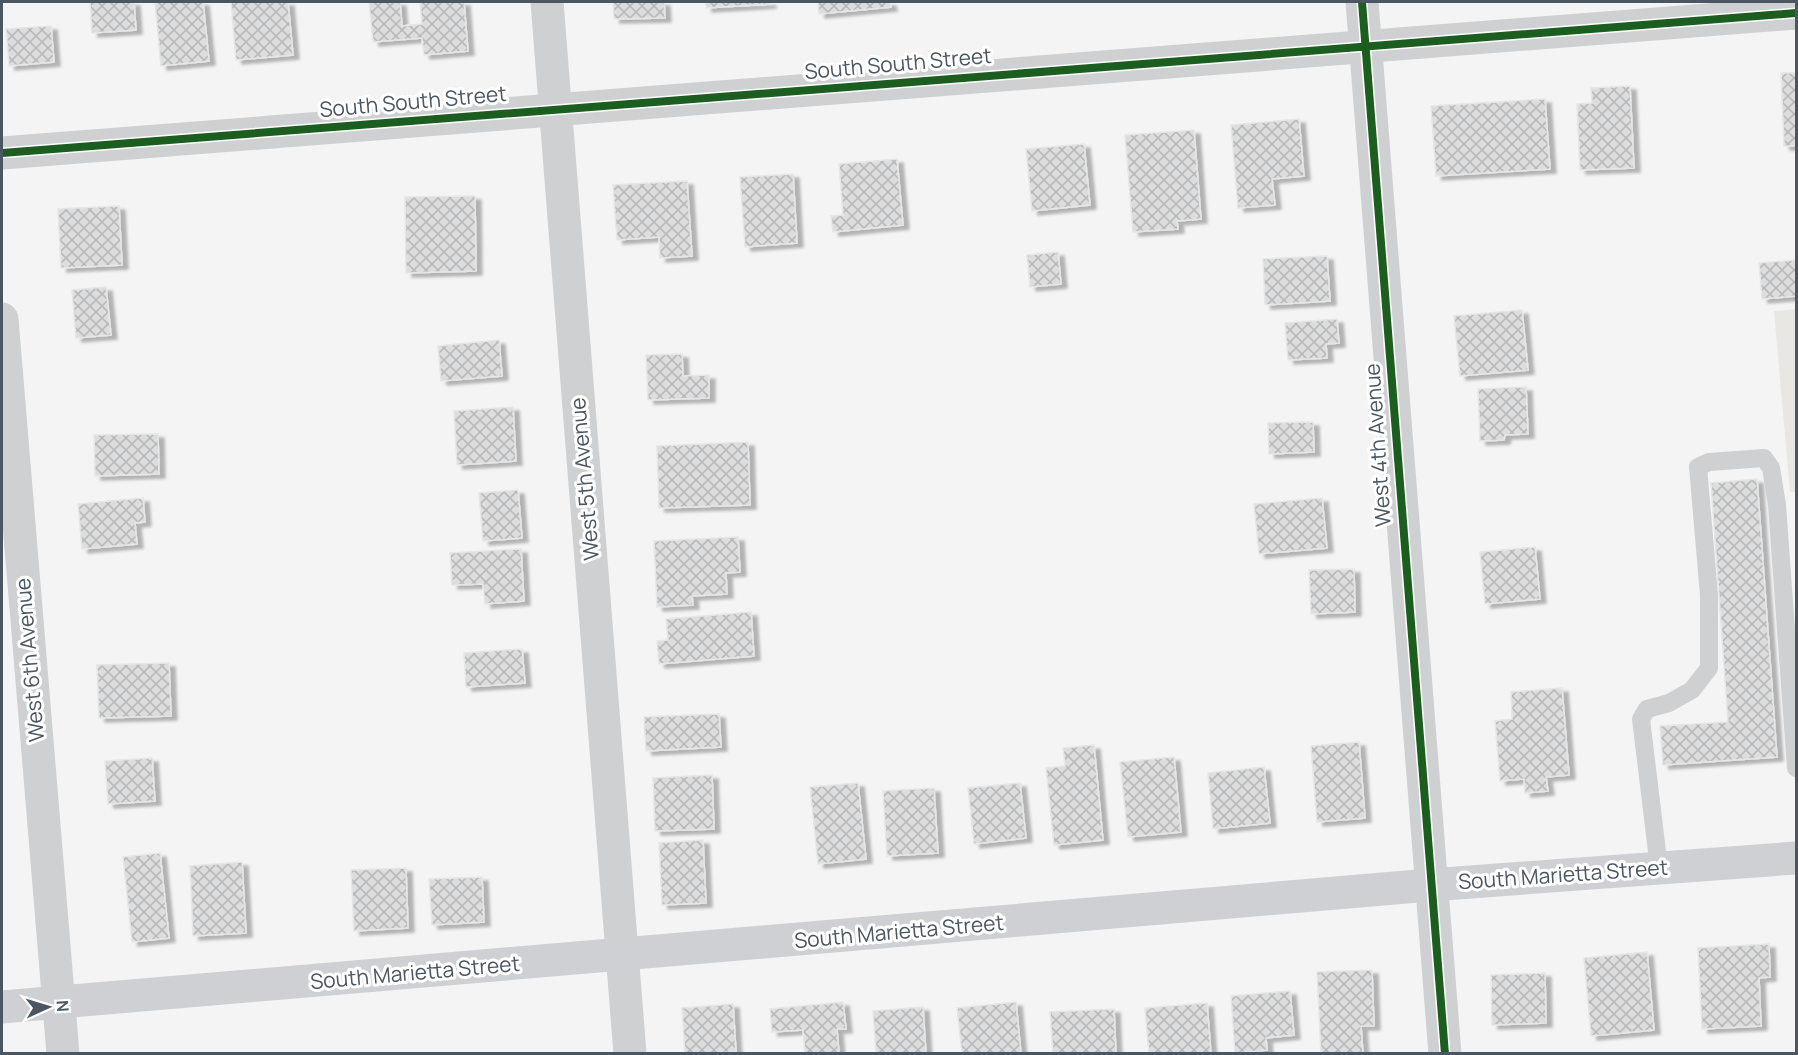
<svg xmlns="http://www.w3.org/2000/svg" width="1798" height="1055" font-family="Manrope,sans-serif">
  <style>
    .commercial { fill: #e8e7e3 }
    .building { fill: url(#building-cross-hatch); stroke: #e5e6e7; stroke-width: 1.5; filter: url(#shadow) }
    .lines { fill: none; stroke-linecap: round; stroke-linejoin: round }
    .lane { stroke: #ced0d2; stroke-width: 18 }
    .street { stroke: #ced0d2; stroke-width: 33 }
    .secondary { stroke: #ced0d4; stroke-width: 33 }
    .cycleway-casing { stroke: #fff; stroke-width: 11 }
    .cycleway { stroke: #1b5e20; stroke-width: 8 }
    .labels { text-anchor: middle; stroke-width: 6; stroke-linejoin: round; paint-order: stroke }
    .street-label { font-size: 21px; fill: #4a5661; stroke: #fff }
  </style>
  <defs>
    <pattern id="building-cross-hatch" width="8" height="8" patternUnits="userSpaceOnUse" patternTransform="scale(1.5)"><rect width="8" height="8" fill="#ddddde"/><path d="M0 0l8 8M0 8l8-8" fill="none" stroke="#b5b6b7"/></pattern>
    <filter id="shadow"><feDropShadow dx="6" dy="4" stdDeviation="1.5" flood-color="#0004"/></filter>
  </defs>
  <rect width="100%" height="100%" fill="#f4f4f4"/>
  <path class="commercial" d="M 1796,309 L 1796,492 L 1790,492 L 1774,311 Z"/>
  <path class="building" d="M 90,2 L 134,2 L 136,30 L 92,33 Z
    M 155,2 L 203,2 L 209,61 L 161,66 Z
    M 231,2 L 288,2 L 293,55 L 236,60 Z
    M 369,2 L 400,2 L 402,26 L 422,24 L 420,2 L 464,2 L 468,51 L 424,55 L 422,38 L 373,42 Z
    M 613,2 L 664,2 L 665,18 L 614,19 Z
    M 706,2 L 770,2 L 770,4 L 706,8 Z
    M 818,2 L 890,2 L 891,7 L 819,14 Z
    M 51,26 L 54,62 L 9,66 L 6,29 Z
    M 1781,73 L 1796,73 L 1796,146 L 1784,146 Z
    M 1630,86 L 1634,168 L 1580,170 L 1577,104 L 1592,103 L 1591,88 Z
    M 1545,99 L 1550,169 L 1436,176 L 1431,106 Z
    M 1299,119 L 1304,176 L 1272,179 L 1275,205 L 1238,208 L 1231,125 Z
    M 1194,130 L 1201,219 L 1177,221 L 1178,229 L 1133,232 L 1125,135 Z
    M 1084,144 L 1090,205 L 1032,211 L 1026,149 Z
    M 897,159 L 903,225 L 833,232 L 831,216 L 843,215 L 839,164 Z
    M 793,174 L 797,243 L 745,247 L 740,177 Z
    M 687,181 L 692,256 L 660,258 L 659,237 L 617,240 L 613,185 Z
    M 475,196 L 476,271 L 406,273 L 405,197 Z
    M 119,206 L 122,265 L 61,268 L 58,209 Z
    M 1058,252 L 1061,284 L 1030,287 L 1027,255 Z
    M 1327,256 L 1330,301 L 1265,305 L 1263,259 Z
    M 1796,260 L 1796,296 L 1762,299 L 1759,263 Z
    M 106,287 L 111,335 L 76,338 L 72,290 Z
    M 1522,310 L 1528,370 L 1460,376 L 1454,316 Z
    M 1337,319 L 1339,343 L 1326,344 L 1327,358 L 1288,360 L 1285,323 Z
    M 499,340 L 502,376 L 441,381 L 438,346 Z
    M 682,354 L 683,376 L 709,375 L 709,398 L 648,400 L 646,355 Z
    M 1526,387 L 1528,434 L 1505,435 L 1504,440 L 1480,441 L 1478,389 Z
    M 513,407 L 516,461 L 457,465 L 454,411 Z
    M 1313,422 L 1314,452 L 1269,454 L 1268,423 Z
    M 158,434 L 159,474 L 95,476 L 94,435 Z
    M 748,442 L 750,505 L 659,508 L 657,446 Z
    M 1757,479 L 1777,757 L 1663,765 L 1660,726 L 1728,722 L 1711,483 Z
    M 518,490 L 522,538 L 483,541 L 479,493 Z
    M 143,498 L 145,522 L 135,523 L 137,544 L 82,549 L 78,504 Z
    M 1322,498 L 1327,548 L 1259,554 L 1254,504 Z
    M 738,537 L 740,572 L 726,573 L 727,594 L 692,596 L 693,605 L 657,607 L 654,541 Z
    M 1535,547 L 1540,599 L 1485,604 L 1480,552 Z
    M 521,549 L 524,601 L 485,604 L 483,584 L 452,585 L 450,553 Z
    M 1354,569 L 1355,612 L 1311,614 L 1309,570 Z
    M 751,612 L 754,656 L 659,664 L 657,641 L 668,640 L 666,619 Z
    M 522,649 L 525,683 L 466,687 L 464,653 Z
    M 169,663 L 171,716 L 99,718 L 97,665 Z
    M 1562,688 L 1569,775 L 1546,777 L 1548,791 L 1525,793 L 1524,779 L 1500,781 L 1495,721 L 1512,719 L 1511,692 Z
    M 719,714 L 721,747 L 646,751 L 644,717 Z
    M 1359,742 L 1365,818 L 1317,822 L 1311,746 Z
    M 1094,745 L 1103,840 L 1054,845 L 1046,768 L 1065,766 L 1063,748 Z
    M 1174,757 L 1181,832 L 1128,837 L 1120,762 Z
    M 152,758 L 155,801 L 108,804 L 105,761 Z
    M 1264,767 L 1270,823 L 1213,829 L 1208,773 Z
    M 712,775 L 714,829 L 655,831 L 653,778 Z
    M 858,783 L 866,859 L 818,864 L 810,787 Z
    M 1020,783 L 1026,838 L 974,844 L 968,788 Z
    M 934,788 L 938,853 L 887,856 L 883,791 Z
    M 703,840 L 706,903 L 662,905 L 659,843 Z
    M 160,853 L 169,938 L 132,942 L 123,857 Z
    M 242,862 L 246,933 L 193,936 L 190,866 Z
    M 406,868 L 408,928 L 354,931 L 351,870 Z
    M 482,877 L 484,922 L 432,925 L 429,879 Z
    M 1769,944 L 1770,977 L 1759,978 L 1761,1026 L 1702,1029 L 1698,948 Z
    M 1647,952 L 1654,1030 L 1591,1036 L 1584,958 Z
    M 1372,970 L 1374,1026 L 1361,1026 L 1363,1054 L 1321,1054 L 1317,972 Z
    M 1545,973 L 1546,1023 L 1492,1025 L 1491,975 Z
    M 1290,991 L 1294,1035 L 1266,1038 L 1267,1050 L 1235,1053 L 1231,996 Z
    M 843,1002 L 846,1029 L 837,1029 L 839,1054 L 805,1054 L 803,1030 L 772,1032 L 770,1009 Z
    M 1016,1002 L 1021,1054 L 962,1054 L 957,1008 Z
    M 1207,1003 L 1211,1054 L 1149,1054 L 1145,1008 Z
    M 733,1004 L 736,1052 L 685,1054 L 682,1008 Z
    M 923,1007 L 926,1054 L 865,1054 L 876,1052 L 873,1011 Z
    M 1114,1009 L 1116,1054 L 1053,1054 L 1050,1012 Z"/>
  <g class="lines">
    <path class="lane" d="M 1659,868 L 1641,719 L 1647,709 L 1669,703 L 1692,690 L 1709,668 L 1709,595 L 1698,467 L 1709,462 L 1764,458 L 1771,468 L 1777,505 L 1796,768"/>
    <path class="street" d="M 547,2 L 630,1054
      M 1362,2 L 1445,1054
      M 2,153 L 1796,13
      M 2,319 L 63,1054"/>
    <path class="secondary" d="M 2,1007 L 1430,885 L 1796,858"/>
    <g class="cycleway-casing">
      <path id="cycleway" d="M 1362,2 L 1445,1054
        M 2,153 L 1796,13"/>
    </g>
    <use href="#cycleway" class="cycleway"/>
  </g>
  <g class="labels">
    <g class="street-label">
      <text transform="translate(898 64) rotate(-5)" y="7">South South Street</text>
      <text transform="translate(413 102) rotate(-5)" y="7">South South Street</text>
      <text transform="translate(1378 445) rotate(-94)" y="7">West 4th Avenue</text>
      <text transform="translate(585 479) rotate(-95)" y="7">West 5th Avenue</text>
      <text transform="translate(30 660) rotate(-95)" y="7">West 6th Avenue</text>
      <text transform="translate(1563 875) rotate(-4)" y="7">South Marietta Street</text>
      <text transform="translate(899 932) rotate(-5)" y="7">South Marietta Street</text>
      <text transform="translate(415 973) rotate(-5)" y="7">South Marietta Street</text>
    </g>
  </g>
  <rect width="1798" height="1055" fill="none" stroke="#4a5661" stroke-width="6"/>
  <g transform="translate(48 1007) rotate(86)" stroke="#ffffff" stroke-width="4.5" paint-order="stroke">
  <path d="M0-4.5L10 22L0 15L-10 22Z" fill="#4a5661"/>
  <text y="-9" font-size="16" font-weight="bold" text-anchor="middle" fill="#4a5661">N</text>
  </g>
</svg>
